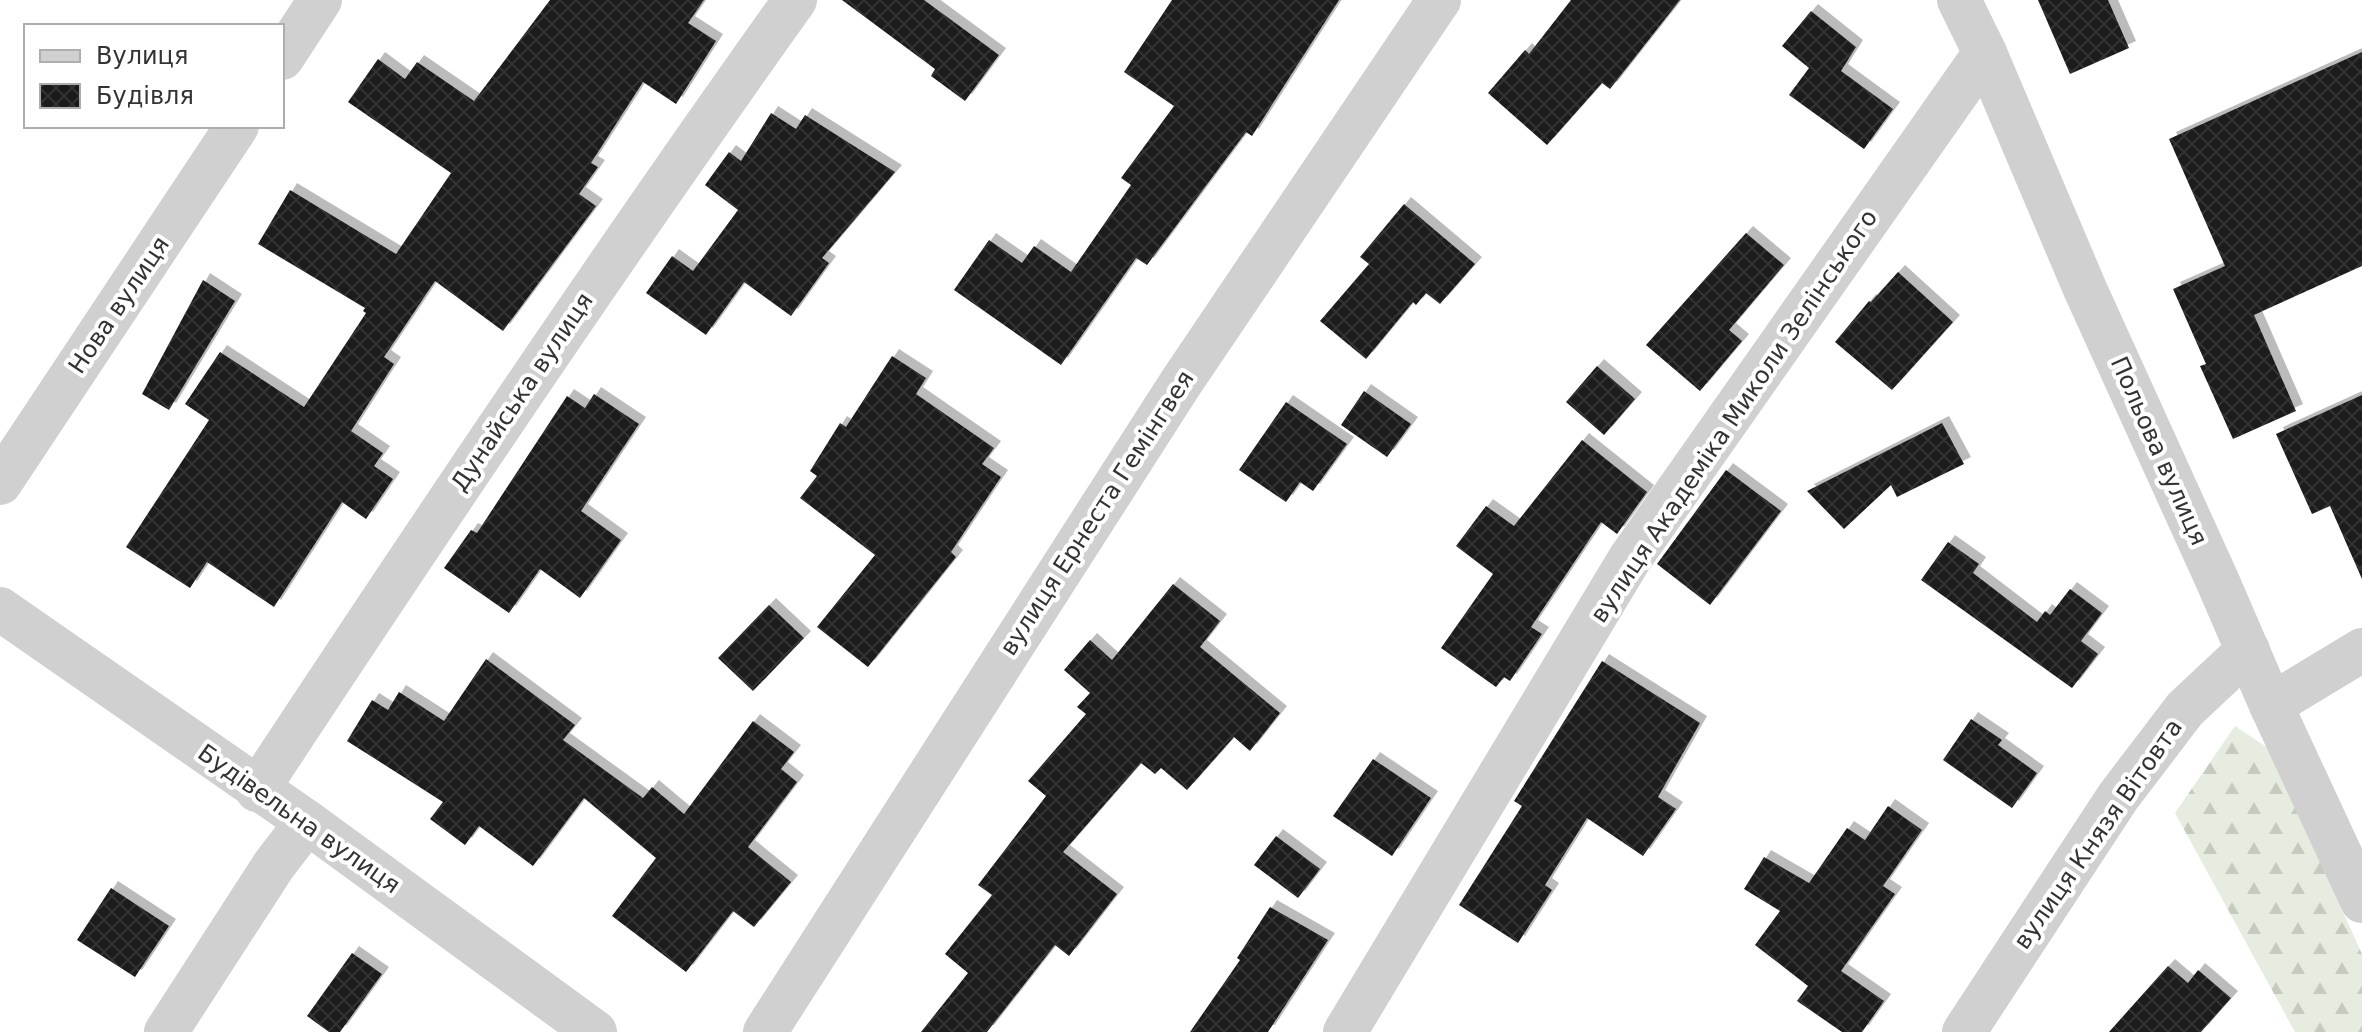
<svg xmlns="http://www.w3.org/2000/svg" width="2362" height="1032" font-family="'DejaVu Sans',sans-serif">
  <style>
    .forest { fill: url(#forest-firs) }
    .building { fill: url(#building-cross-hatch); filter: url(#shadow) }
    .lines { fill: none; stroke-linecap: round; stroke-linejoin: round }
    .minor { stroke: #d0d0d0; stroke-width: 44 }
    .tertiary { stroke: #d0d0d0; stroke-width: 44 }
    .labels { text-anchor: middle; stroke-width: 8; stroke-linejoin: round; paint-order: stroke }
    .street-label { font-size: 24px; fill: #333; stroke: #fff }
  </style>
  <defs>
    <pattern id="forest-firs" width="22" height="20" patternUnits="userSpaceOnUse" patternTransform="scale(2)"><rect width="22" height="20" fill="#e6ecdf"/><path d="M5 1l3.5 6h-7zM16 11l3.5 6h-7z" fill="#c6cbc0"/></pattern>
    <pattern id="building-cross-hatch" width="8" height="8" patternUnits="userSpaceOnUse" patternTransform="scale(2)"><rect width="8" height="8" fill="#1a1a1a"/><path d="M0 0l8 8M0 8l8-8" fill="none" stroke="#333"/></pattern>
    <filter id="shadow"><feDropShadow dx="7" dy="-7" stdDeviation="0" flood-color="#0004"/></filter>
  </defs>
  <rect width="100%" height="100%" fill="#fff"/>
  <path class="forest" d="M 2235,726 L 2268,748 L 2362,954 L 2362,1032 L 2295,1032 L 2175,813 Z"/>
  <path class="building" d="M 550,0 L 704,0 L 688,23 L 716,41 L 676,104 L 643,82 L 591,163 L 598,167 L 579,194 L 596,206 L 503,331 L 435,281 L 384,357 L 394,364 L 351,431 L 383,453 L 374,466 L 393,479 L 366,519 L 342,502 L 274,607 L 207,562 L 190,588 L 126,547 L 209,420 L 185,404 L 220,352 L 304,407 L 366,313 L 363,311 L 365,308 L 258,244 L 290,190 L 396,254 L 451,173 L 348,102 L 378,59 L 405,79 L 417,62 L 474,101 Z
    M 842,0 L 924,0 L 999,55 L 965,101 L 931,76 L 935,69 Z
    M 1172,0 L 1339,0 L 1252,136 L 1246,132 L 1147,265 L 1136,258 L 1061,365 L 954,290 L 989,240 L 1022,263 L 1034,246 L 1071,272 L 1131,185 L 1121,178 L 1174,106 L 1124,72 Z
    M 1571,0 L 1680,0 L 1610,89 L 1602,83 L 1547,145 L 1488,93 L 1525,50 L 1529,54 Z
    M 2038,0 L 2108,0 L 2129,48 L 2070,74 Z
    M 1811,11 L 1856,47 L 1841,71 L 1893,109 L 1864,149 L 1789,95 L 1809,68 L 1782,46 Z
    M 2362,52 L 2362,266 L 2254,315 L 2296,411 L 2233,439 L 2200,366 L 2206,364 L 2173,289 L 2225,266 L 2169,139 Z
    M 771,113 L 796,129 L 805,115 L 895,172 L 822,258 L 829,263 L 791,316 L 744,282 L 706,335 L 646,293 L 672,256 L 693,271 L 738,210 L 705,185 L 729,152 L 741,161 Z
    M 1404,204 L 1475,264 L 1440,304 L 1426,293 L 1416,305 L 1413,302 L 1366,359 L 1320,321 L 1369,264 L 1360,257 Z
    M 1746,233 L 1784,265 L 1729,330 L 1742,341 L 1700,391 L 1646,345 Z
    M 1898,272 L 1953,322 L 1892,390 L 1835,342 L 1869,301 L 1871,302 Z
    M 203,280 L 235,301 L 169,410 L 142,394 Z
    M 892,356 L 926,378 L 916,394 L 994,448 L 982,464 L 1001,477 L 951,552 L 956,557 L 868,667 L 817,627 L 875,555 L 800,498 L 817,476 L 810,471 L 840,423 L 846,427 Z
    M 1597,366 L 1635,399 L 1604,435 L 1566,402 Z
    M 1364,391 L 1411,424 L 1387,457 L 1341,425 Z
    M 594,394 L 639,424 L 581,511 L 621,540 L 580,598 L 540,569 L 509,613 L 444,568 L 471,530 L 477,533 L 567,396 L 585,408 Z
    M 2362,395 L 2362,579 L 2330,506 L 2312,514 L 2276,434 Z
    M 1286,402 L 1347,444 L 1313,491 L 1300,482 L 1286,502 L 1239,470 Z
    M 1942,423 L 1964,464 L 1897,497 L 1891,485 L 1844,529 L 1807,491 Z
    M 1582,440 L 1647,492 L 1617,534 L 1601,522 L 1531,627 L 1542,634 L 1510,681 L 1504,677 L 1496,687 L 1441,648 L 1493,574 L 1456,546 L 1486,506 L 1514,526 Z
    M 1726,470 L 1781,511 L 1710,605 L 1657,564 Z
    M 1948,542 L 1979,564 L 1973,573 L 2037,622 L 2045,611 L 2050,615 L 2070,589 L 2102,613 L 2081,641 L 2098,654 L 2072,688 L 1921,580 Z
    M 1173,584 L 1220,621 L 1200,647 L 1280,713 L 1250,751 L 1234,737 L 1187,790 L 1161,768 L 1155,774 L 1141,763 L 1063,852 L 1117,894 L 1069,956 L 1055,945 L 987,1032 L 921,1032 L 968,973 L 945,954 L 992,895 L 978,885 L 1046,796 L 1028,781 L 1086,714 L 1077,707 L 1090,693 L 1064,670 L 1090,640 L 1112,660 Z
    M 769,605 L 804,638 L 753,691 L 718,658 Z
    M 486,659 L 575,725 L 563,740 L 643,798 L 652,787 L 684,814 L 753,721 L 794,752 L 781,769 L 797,782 L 748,847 L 791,882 L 754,927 L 733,911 L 686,972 L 612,916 L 656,858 L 584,798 L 533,866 L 479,826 L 465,845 L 430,819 L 443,802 L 347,741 L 372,700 L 388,710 L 399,692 L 444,721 Z
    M 1602,661 L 1700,723 L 1658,797 L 1676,809 L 1643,856 L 1587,818 L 1545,885 L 1552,890 L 1518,943 L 1459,905 L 1522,806 L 1514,801 Z
    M 1971,719 L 2002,740 L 1998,745 L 2037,773 L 2012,808 L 1943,760 Z
    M 1373,759 L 1431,798 L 1392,856 L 1333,816 Z
    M 1888,806 L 1922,830 L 1883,886 L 1895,894 L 1841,971 L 1884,1001 L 1862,1032 L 1842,1032 L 1797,1001 L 1808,986 L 1755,945 L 1780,911 L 1744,889 L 1764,857 L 1809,883 L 1847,828 L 1865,840 Z
    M 1276,836 L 1320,869 L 1298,898 L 1254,865 Z
    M 111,888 L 169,926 L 135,977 L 77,940 Z
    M 1270,907 L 1328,940 L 1268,1032 L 1190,1032 L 1240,960 L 1237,958 Z
    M 352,953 L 382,974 L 340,1032 L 329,1032 L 307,1016 Z
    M 2168,966 L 2188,983 L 2198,970 L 2231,998 L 2201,1032 L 2109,1032 Z"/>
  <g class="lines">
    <path class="minor" d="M 282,58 L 320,0
      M 0,483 L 237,126
      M 2271,705 L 2362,650
      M 257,790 C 432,524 610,259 795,0
      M 166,1032 L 274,865 L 307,822
      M 765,1032 L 1180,384 L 1439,0
      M 1345,1032 L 1629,560 L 1985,53"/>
    <path class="tertiary" d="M 1959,0 L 1985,53 L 2085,289 L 2218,582 L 2271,705 L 2362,901
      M 0,609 L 307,822 L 595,1032
      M 1964,1032 L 2118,797 L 2185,709 L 2248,650"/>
  </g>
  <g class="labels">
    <g class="street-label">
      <text transform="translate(119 305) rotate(-56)" y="8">Нова вулиця</text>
      <text transform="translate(522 392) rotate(-56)" y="8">Дунайська вулиця</text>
      <text transform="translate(1734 416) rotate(-56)" y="8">вулиця Академіка Миколи Зелінського</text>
      <text transform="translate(2159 451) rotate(66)" y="8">Польова вулиця</text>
      <text transform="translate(1097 513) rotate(-57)" y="8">вулиця Ернеста Гемінгвея</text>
      <text transform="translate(299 819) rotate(35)" y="8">Будівельна вулиця</text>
      <text transform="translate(2098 834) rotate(-55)" y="8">вулиця Князя Вітовта</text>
    </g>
  </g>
  <rect x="24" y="24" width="260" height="104" fill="#ffffff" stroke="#adadad" stroke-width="2"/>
  <rect x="40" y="50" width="40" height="12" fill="#d0d0d0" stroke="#adadad" stroke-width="2"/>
  <text x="96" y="64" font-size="24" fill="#333333">Вулиця</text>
  <rect x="40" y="84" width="40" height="24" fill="url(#building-cross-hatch)" stroke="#adadad" stroke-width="2"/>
  <text x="96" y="104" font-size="24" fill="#333333">Будівля</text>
</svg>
